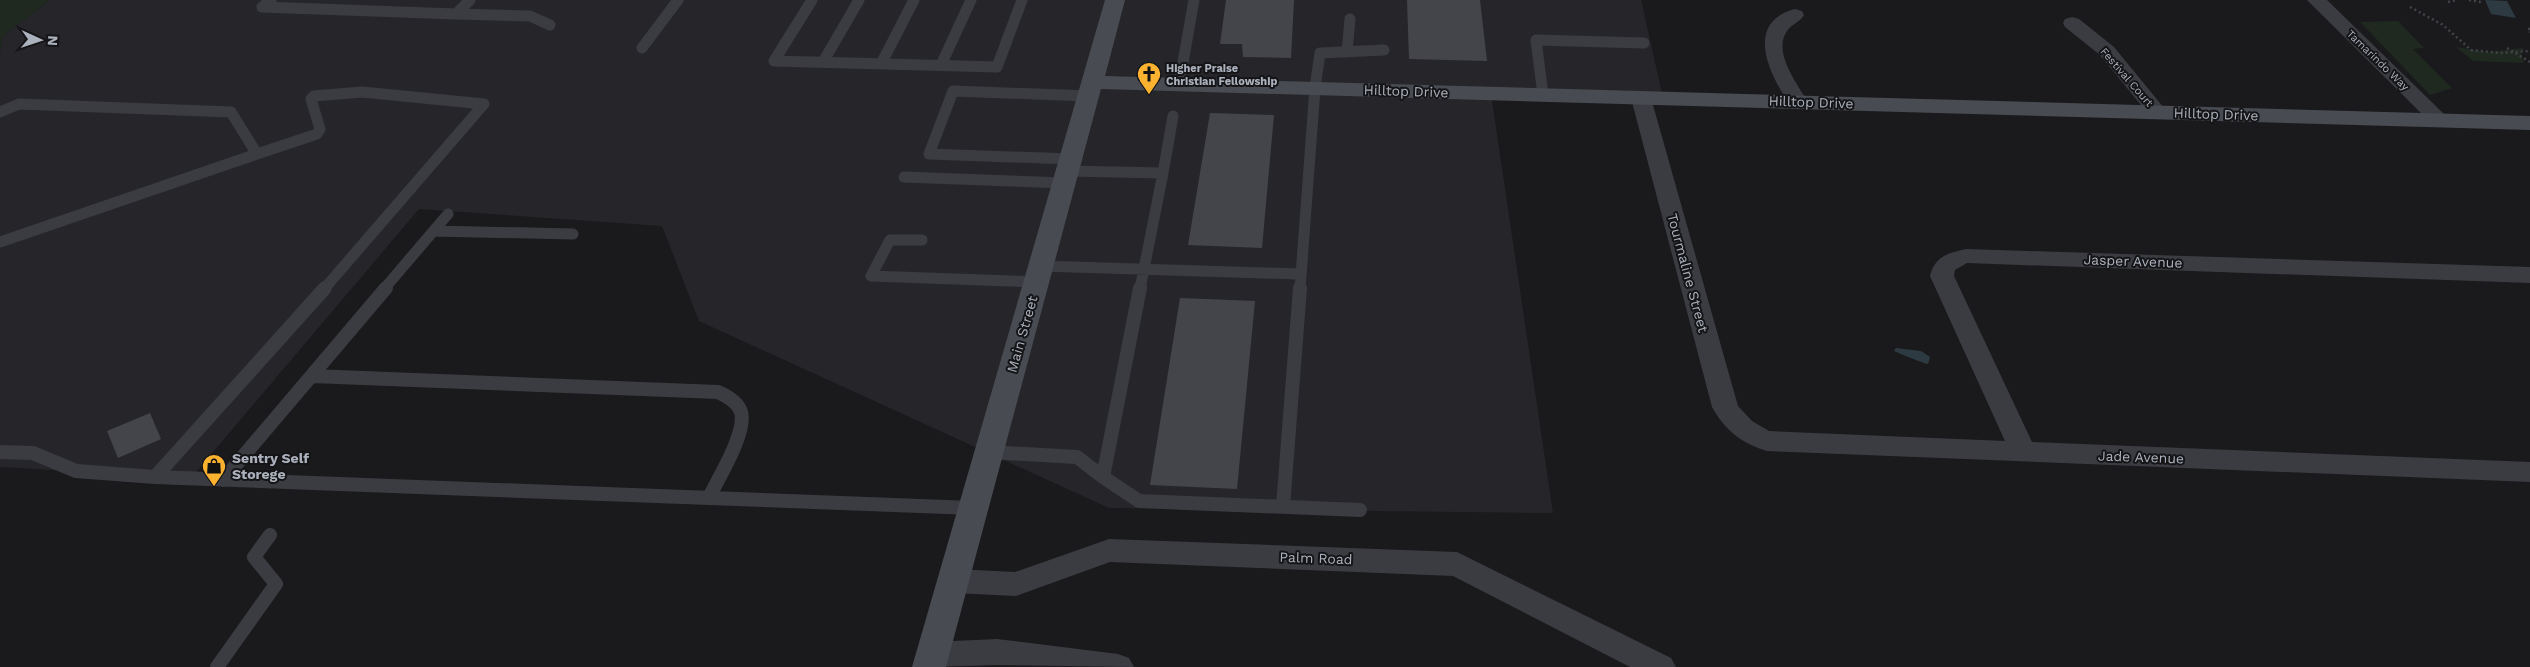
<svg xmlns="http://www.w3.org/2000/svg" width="2530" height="667" font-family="'Work Sans',sans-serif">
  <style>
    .built { fill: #26262a }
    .green { fill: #1f2920 }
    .water { fill: #2e3a42 }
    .building { fill: #44454a }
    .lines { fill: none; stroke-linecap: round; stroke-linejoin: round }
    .path { stroke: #414349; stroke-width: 2.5; stroke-dasharray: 2 3; stroke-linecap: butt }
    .lane-far1 { stroke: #3b3c42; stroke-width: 11 }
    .lane { stroke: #3b3c42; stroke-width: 14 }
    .street { fill: #3b3c42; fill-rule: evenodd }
    .secondary { fill: #484b52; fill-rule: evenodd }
    .labels { text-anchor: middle; stroke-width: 4; stroke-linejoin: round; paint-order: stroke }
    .far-street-label { font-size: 11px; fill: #acb2bd; stroke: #151518 }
    .far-poi-label { font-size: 11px; font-weight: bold; fill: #acb2bd; stroke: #151518; text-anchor: start }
    .street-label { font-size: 14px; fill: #acb2bd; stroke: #151518 }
    .poi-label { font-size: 14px; font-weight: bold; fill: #acb2bd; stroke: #151518; text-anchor: start }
  </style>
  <rect width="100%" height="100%" fill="#1a1a1d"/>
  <path class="built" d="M 50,0 L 1641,0 L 1663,98 L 1491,94 L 1553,513 L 1109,508 L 699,321 L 662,226 L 419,209 L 191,478 L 0,467 L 0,55 L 3,36 Z"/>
  <path class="green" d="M 0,0 L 50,0 L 3,36 L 0,55 Z
    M 2398,21 L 2424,48 L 2413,49 L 2452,88 L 2430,95 L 2360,22 Z
    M 2456,47 L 2487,52 L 2524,48 L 2521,54 L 2524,63 L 2473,61 Z"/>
  <path class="water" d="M 2485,0 L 2507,1 L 2516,18 L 2491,14 Z
    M 1896,348 L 1921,351 L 1930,357 L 1928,364 C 1925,364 1896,352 1894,351 Z"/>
  <path class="building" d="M 1226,0 L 1294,0 L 1291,58 L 1243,57 L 1242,44 L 1220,44 Z
    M 1407,0 L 1480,0 L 1487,61 L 1409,59 Z
    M 1210,113 L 1274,115 L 1262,248 L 1188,245 Z
    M 1180,298 L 1255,301 L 1237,489 L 1150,485 Z
    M 150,413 L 161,439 L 118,458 L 107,431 Z"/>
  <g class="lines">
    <path class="path" d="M 2469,0 L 2481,2 L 2480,0
      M 2448,2 L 2457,0
      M 2410,7 L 2443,25 L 2471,50 L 2500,53 L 2530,51
      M 2530,29 L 2528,29 L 2530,32
      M 2507,48 L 2530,62"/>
    <path class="lane-far1" d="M 271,0 L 262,7 L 456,14
      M 470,0 L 456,14 L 530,16 L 550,25
      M 812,0 L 774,61 L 997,67 L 1022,0
      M 642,48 L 678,0
      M 1347,52 L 1350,19
      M 823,62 L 859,0
      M 881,64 L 914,0
      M 941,65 L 971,0
      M 1179,85 L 1194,0
      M 1543,95 L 1536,40 L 1644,43
      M 0,112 L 19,104 L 231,112 L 257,154 L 317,134 L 320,129 L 311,99 L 314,96 L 362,92 L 484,104 L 324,289
      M 1071,159 L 929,154 L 953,91 L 1088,96
      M 1067,171 L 1163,173 L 1173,116
      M 904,177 L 1064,183
      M 434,231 L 573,234
      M 922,240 L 890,240 L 871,276 L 1036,282
      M 0,242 L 257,154
      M 1041,266 L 1300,274
      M 384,289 L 448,214
      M 1140,289 L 1163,173
      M 1300,289 L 1315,88 L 1320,53 L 1384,50"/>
    <path class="lane" d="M 312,376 L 718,392 C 727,396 738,402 741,412 C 747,433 718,478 709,498
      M 0,452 L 33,453 L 76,471 L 155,477 L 973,508
      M 989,452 L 1077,457 L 1103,477 L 1140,288
      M 155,477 L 325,288
      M 1103,477 L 1139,501 L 1360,510
      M 223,480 L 386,288
      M 1283,506 L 1300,288
      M 217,667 L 276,584 L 254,557 L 270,535"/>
    <path class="street" d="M 2307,0 L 2327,0 L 2446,116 L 2449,120 L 2446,124 L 2439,126 L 2432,124 Z
      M 1795,9 L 1802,11 L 1804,15 C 1800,22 1792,24 1787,31 C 1772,52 1798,85 1808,102 L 1805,106 L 1798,108 L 1791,106 C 1771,78 1742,23 1795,9 Z
      M 2072,17 L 2079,19 L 2114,47 L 2164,108 L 2167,112 L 2164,116 L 2157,118 L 2150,116 L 2100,55 L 2065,27 L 2063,23 L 2065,19 Z
      M 1641,92 L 1648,94 L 1651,98 L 1738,406 L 1752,421 L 1769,431 L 2005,441 L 1930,276 C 1935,256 1948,253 1966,249 L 2530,267 L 2530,283 L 1967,263 L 1955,270 L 1954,276 L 2032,442 L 2530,462 L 2530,482 L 1767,451 C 1741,443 1725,430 1712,407 L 1631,98 L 1634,94 Z
      M 1109,539 L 1457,552 L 1671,658 L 1676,667 L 1630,667 L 1453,576 L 1110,562 L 1016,596 L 953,593 L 942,589 L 938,581 L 942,573 L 953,569 L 1015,572 Z
      M 997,639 L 1118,654 L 1129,658 L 1134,667 L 997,665 L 929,667 L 921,664 L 916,655 L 921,646 L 932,642 Z"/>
    <path class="secondary" d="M 1105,0 L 1125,0 L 1105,76 L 2530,116 L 2530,130 L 1101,89 L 946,667 L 912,667 Z"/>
  </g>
  <defs>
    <g id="church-pin" transform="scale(1.25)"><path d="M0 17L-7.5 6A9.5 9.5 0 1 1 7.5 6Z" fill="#ffb230" stroke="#151518"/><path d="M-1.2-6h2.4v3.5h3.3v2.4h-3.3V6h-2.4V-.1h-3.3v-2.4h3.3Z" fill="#111"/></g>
    <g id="shop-pin" transform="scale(1.25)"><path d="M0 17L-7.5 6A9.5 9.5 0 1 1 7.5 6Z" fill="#ffb230" stroke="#151518"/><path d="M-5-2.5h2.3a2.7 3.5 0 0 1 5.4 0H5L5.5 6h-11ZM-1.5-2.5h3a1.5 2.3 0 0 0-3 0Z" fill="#111"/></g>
  </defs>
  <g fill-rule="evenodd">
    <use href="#church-pin" x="1149" y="74"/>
    <use href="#shop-pin" x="214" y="466"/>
  </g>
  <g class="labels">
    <g class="far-street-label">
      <text transform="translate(2378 60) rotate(44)" y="4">Tamarindo Way</text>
      <text transform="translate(2127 77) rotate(49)" y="4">Festival Court</text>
    </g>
    <g class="far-poi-label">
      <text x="1166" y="72">Higher Praise<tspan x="1166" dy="13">Christian Fellowship</tspan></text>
    </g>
    <g class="street-label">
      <text transform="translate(1406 91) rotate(2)" y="5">Hilltop Drive</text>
      <text transform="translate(1811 102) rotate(2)" y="5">Hilltop Drive</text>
      <text transform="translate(2216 114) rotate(2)" y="5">Hilltop Drive</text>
      <text transform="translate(2133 261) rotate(2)" y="5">Jasper Avenue</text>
      <text transform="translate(1688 273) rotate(75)" y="5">Tourmaline Street</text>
      <text transform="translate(1022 334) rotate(-74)" y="5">Main Street</text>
      <text transform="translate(2141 457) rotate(2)" y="5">Jade Avenue</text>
      <text transform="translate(1316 558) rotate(2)" y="5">Palm Road</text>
    </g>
    <g class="poi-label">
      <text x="232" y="463">Sentry Self<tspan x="232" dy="16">Storege</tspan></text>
    </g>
  </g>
  <g transform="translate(40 40) rotate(93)" stroke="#151518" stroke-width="4" paint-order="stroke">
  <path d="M0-4L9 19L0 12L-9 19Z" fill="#acb2bd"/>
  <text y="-8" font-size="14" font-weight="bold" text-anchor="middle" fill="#acb2bd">N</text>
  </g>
</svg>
